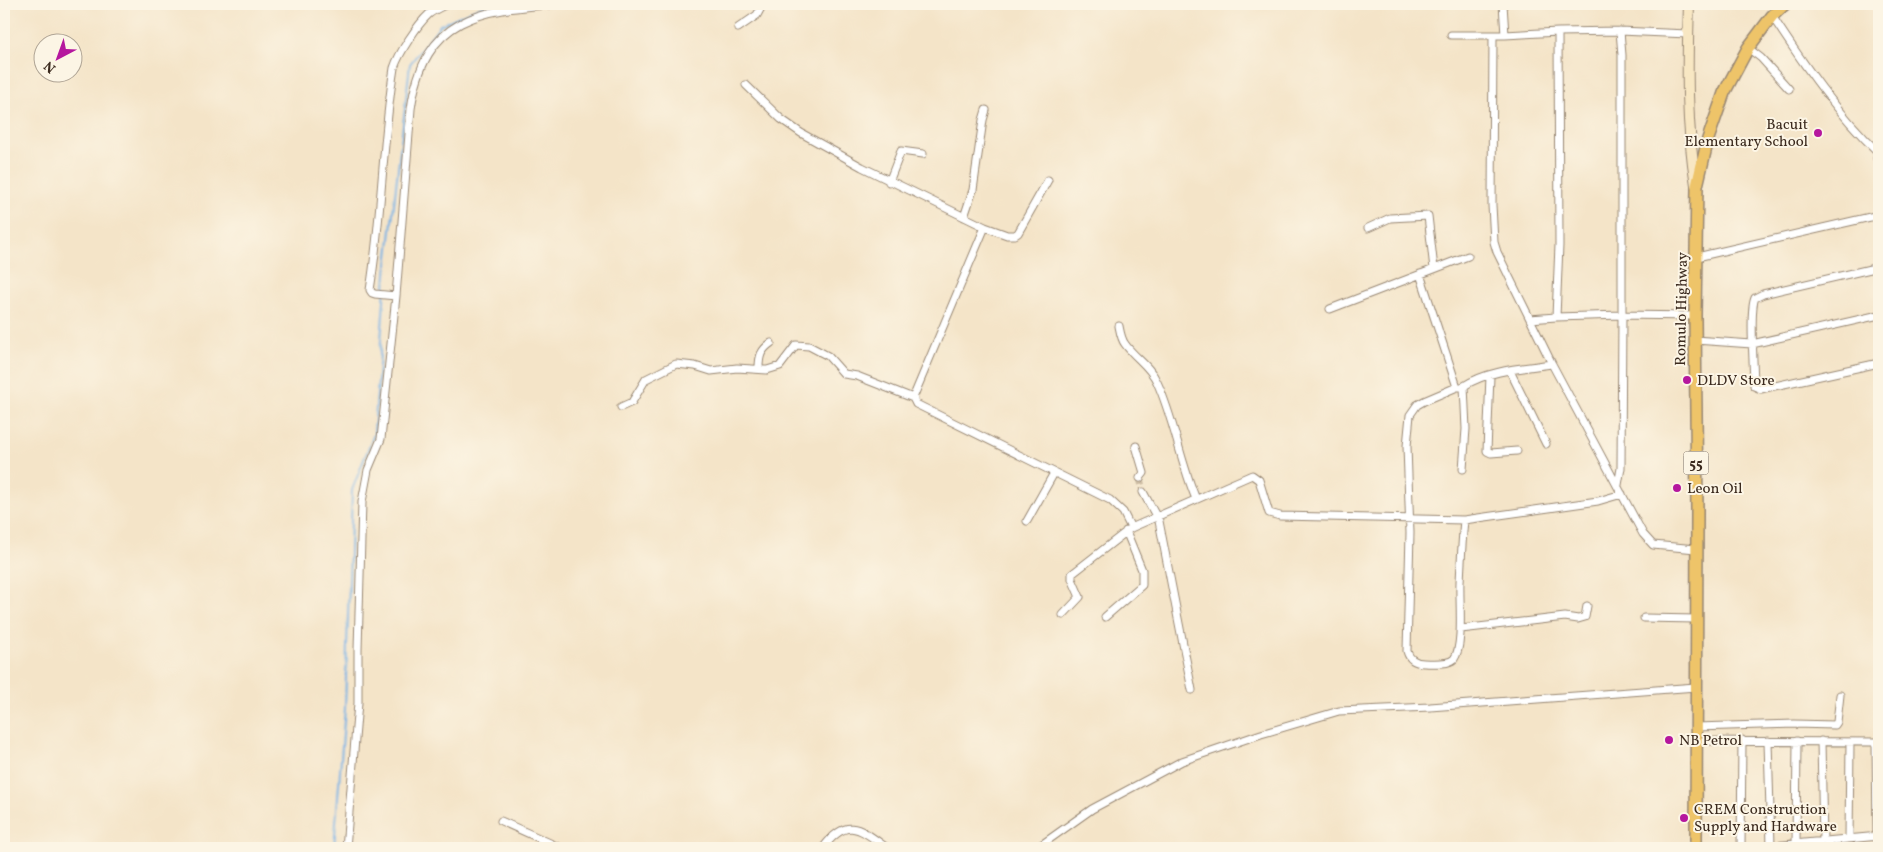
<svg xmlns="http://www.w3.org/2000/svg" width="1883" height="852" font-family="Vollkorn,serif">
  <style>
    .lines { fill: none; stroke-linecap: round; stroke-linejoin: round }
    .stream { stroke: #72b0e5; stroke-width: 2 }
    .minor-tunnel { stroke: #cfbfa6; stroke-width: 7; stroke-dasharray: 7 3.5; stroke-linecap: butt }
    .minor-casing { stroke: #988773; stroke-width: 9 }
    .secondary-casing { stroke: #988773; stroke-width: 12 }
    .trunk-casing { stroke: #988773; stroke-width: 14 }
    .minor { stroke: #fff; stroke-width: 7 }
    .secondary { stroke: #f8e7c3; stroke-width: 10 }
    .trunk { stroke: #eec469; stroke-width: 11 }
    .poi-dot { fill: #b5179e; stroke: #fcf5e5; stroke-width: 2 }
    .labels { text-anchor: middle; stroke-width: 4; stroke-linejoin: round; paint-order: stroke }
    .shield { fill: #fcf5e5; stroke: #75675a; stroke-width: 1 }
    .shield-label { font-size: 14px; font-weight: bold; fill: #3b2a1e }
    .poi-label { font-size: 15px; fill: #3b2a1e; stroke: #fcf5e5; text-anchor: start }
    .street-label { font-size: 15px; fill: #3b2a1e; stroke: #fcf5e5 }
  </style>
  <rect width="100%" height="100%" fill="#fcf5e5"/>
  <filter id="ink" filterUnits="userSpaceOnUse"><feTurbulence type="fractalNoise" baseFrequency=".02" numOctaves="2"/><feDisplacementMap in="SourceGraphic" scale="10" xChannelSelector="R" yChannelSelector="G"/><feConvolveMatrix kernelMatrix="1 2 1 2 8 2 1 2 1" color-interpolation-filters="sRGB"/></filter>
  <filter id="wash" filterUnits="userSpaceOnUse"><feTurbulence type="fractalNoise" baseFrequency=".0096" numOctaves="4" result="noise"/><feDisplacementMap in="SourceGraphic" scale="20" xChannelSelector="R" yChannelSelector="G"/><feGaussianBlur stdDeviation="1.12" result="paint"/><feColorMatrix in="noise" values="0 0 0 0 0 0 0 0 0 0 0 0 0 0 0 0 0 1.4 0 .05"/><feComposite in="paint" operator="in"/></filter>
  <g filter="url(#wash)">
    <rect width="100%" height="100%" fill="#f4e4c8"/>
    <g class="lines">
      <path class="stream" d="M 334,848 L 345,708 L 352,490 L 374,434 L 386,274 L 410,64 L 440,25 L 487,4"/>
    </g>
  </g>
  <g filter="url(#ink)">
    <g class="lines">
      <path class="minor-tunnel" d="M 1140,478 L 1143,492"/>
      <g class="minor-casing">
        <path id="minor" d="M 1503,4 L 1505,35 L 1558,32 L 1559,245 L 1556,317 L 1622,315 L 1622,55 L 1620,31
          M 1772,16 C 1804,65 1837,113 1879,153
          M 738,28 L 757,15 L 763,4
          M 1558,32 L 1620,31 L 1688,34
          M 1451,35 L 1505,35
          M 1493,35 L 1492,205 L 1494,242 L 1497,252 L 1530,319
          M 1748,48 L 1761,58 L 1789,89
          M 746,85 L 781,119 L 801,133 L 862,167 L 985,227 L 1007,235 L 1015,235 L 1018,233 L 1048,180
          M 1879,153 L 1877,158 L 1879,170
          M 889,182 L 901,151 L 923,154
          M 964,217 L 973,190 L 983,120 L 986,110
          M 985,227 L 913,398 L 916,404 L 1110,500 L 1123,512 L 1131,528 L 1252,475 L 1259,480 L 1269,513 L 1280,516 L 1464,520 L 1598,501 L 1622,494
          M 1368,228 L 1390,218 L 1428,216 L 1434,269
          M 1697,257 L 1879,215
          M 1879,267 L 1763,294 L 1755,298 C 1749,310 1754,370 1754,386 L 1761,389 L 1879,363
          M 1420,274 L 1457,387 L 1461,387
          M 396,296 L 375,294 L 372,293 L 370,290 C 382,217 382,142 394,68 C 399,53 417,25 429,14 C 434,10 441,7 447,4
          M 1330,309 L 1468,256
          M 1556,317 L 1530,319 L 1552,364 L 1643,534 L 1653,545 L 1696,549
          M 1119,326 C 1120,331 1121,339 1125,344 C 1135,358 1150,366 1157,382 C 1174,419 1180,461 1196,499
          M 1695,340 L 1752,344 L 1879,315
          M 759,368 C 759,356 761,350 771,343
          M 1510,371 L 1546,444
          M 1490,376 L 1487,451 L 1491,453 L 1517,451
          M 1457,387 L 1424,401 L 1417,405 L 1410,415 L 1407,446 L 1410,533 L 1407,651 C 1409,659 1415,663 1424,663 C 1431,663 1448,665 1454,659 C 1464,646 1459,600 1460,582 C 1461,561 1462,541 1464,520
          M 621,407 L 632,402 L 646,379 L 676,364 L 695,366 L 711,371 L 737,368 L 767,370 L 780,366 L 796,345 L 809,346 L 828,356 L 844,374 L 857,376 L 913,398
          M 1136,446 L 1144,473 L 1140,478
          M 1463,469 L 1466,429 L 1464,386 C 1488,370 1524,368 1552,364
          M 1618,485 L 1621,468 L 1622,315 L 1695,316
          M 1143,492 L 1156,516
          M 1158,516 L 1192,690
          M 1027,521 L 1054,473
          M 1063,615 L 1080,597 L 1072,579 L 1072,574 L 1131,528
          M 1105,617 L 1142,585 L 1142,570 L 1126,531
          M 1644,618 L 1696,619
          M 1461,629 L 1565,617 L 1578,619 L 1585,617 L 1587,606
          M 1696,727 L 1794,724 L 1835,725 L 1837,722 L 1840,695
          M 1697,741 L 1879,742
          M 1768,741 L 1771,846
          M 1821,741 L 1823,842
          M 1876,742 L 1877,837
          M 501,821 L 561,848
          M 1849,839 L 1850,742
          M 1796,844 L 1797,741
          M 346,848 L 358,703 L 358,650 L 362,502 L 368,470 L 381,439 L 396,296 L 411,109 C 424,16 480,9 561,4
          M 823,848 C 847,816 859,828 887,848
          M 1037,848 L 1092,809 L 1182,761 L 1261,734 L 1339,711 L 1430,707 L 1696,687
          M 1741,848 L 1742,740
          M 1752,848 L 1879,836"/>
      </g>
      <g class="secondary-casing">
        <path id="secondary" d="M 1689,4 C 1687,64 1686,125 1696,185"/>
      </g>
      <g class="trunk-casing">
        <path id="trunk" d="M 1696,848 L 1697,511 L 1695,316 L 1697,186 L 1708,139 L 1724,93 L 1748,48 L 1772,16 L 1785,4"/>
      </g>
      <use href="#minor" class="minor"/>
      <use href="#secondary" class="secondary"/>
      <use href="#trunk" class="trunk"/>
    </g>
  </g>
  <g class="poi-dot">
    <circle cx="1818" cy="133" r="5"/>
    <circle cx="1687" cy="380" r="5"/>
    <circle cx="1677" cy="488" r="5"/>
    <circle cx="1669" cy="740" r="5"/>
    <circle cx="1684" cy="818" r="5"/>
  </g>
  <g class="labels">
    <rect class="shield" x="1683.5" y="451.5" width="25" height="23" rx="4"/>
    <g class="shield-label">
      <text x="1696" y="468">55</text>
    </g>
    <g class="poi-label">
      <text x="1808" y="129" text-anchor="end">Bacuit<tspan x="1808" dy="17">Elementary School</tspan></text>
      <text x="1697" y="385">DLDV Store</text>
      <text x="1687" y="493">Leon Oil</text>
      <text x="1679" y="745">NB Petrol</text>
      <text x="1694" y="814">CREM Construction<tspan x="1694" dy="17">Supply and Hardware</tspan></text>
    </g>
    <g class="street-label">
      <text transform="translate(1681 309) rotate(-89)" y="5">Romulo Highway</text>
    </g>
  </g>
  <rect width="1883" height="852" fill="none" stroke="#fcf5e5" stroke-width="20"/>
  <g transform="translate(58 58) rotate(221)"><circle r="24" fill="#fcf5e5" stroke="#afa495"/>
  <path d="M0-4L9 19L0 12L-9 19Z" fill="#b5179e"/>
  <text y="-8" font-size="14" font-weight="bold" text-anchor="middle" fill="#3b2a1e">N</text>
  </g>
</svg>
